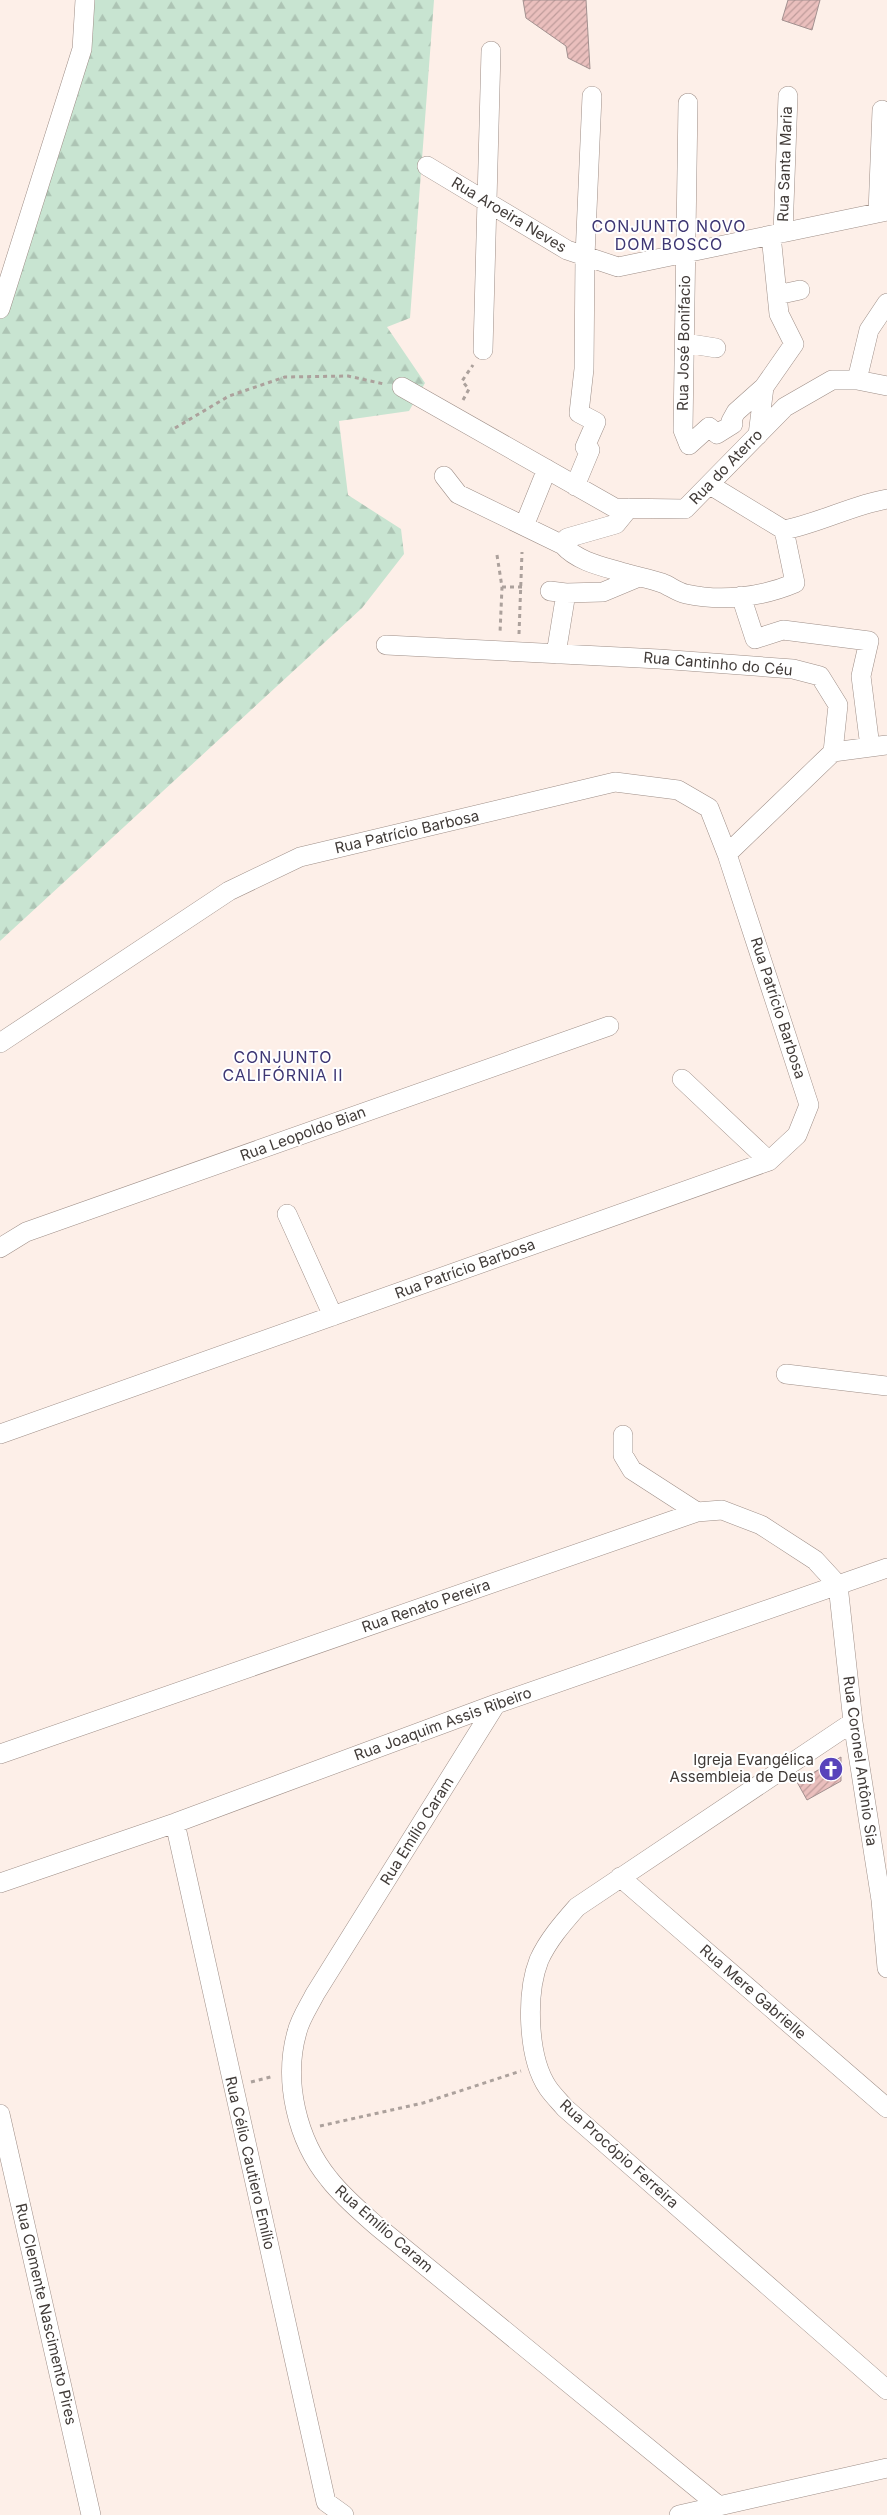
<svg xmlns="http://www.w3.org/2000/svg" width="887" height="2515" font-family="Inter,sans-serif">
  <style>
    .forest { fill: url(#forest-firs) }
    .building { fill: url(#building-hatch); stroke: #a2908f }
    .lines { fill: none; stroke-linecap: round; stroke-linejoin: round }
    .minor-casing { stroke: #9e8e87; stroke-width: 20 }
    .path { stroke: #aca19c; stroke-width: 3; stroke-dasharray: 4 4; stroke-linecap: butt }
    .minor { stroke: #fff; stroke-width: 19 }
    .labels { text-anchor: middle; stroke-width: 4; stroke-linejoin: round; paint-order: stroke }
    .street-label { font-size: 15px; fill: #413b38; stroke: #fff }
    .poi-label { font-size: 15px; fill: #413b38; stroke: #fff; text-anchor: end }
    .neighbourhood-label { font-size: 16px; letter-spacing: 1px; fill: #3e3774; stroke: #fff }
  </style>
  <defs>
    <pattern id="forest-firs" width="22" height="20" patternUnits="userSpaceOnUse" patternTransform="scale(1.25)"><rect width="22" height="20" fill="#c8e4d1"/><path d="M5 1l3.5 6h-7zM16 11l3.5 6h-7z" fill="#adc4b4"/></pattern>
    <pattern id="building-hatch" width="6" height="6" patternUnits="userSpaceOnUse" patternTransform="scale(1.25)"><rect width="6" height="6" fill="#eabfbd"/><path d="M-1 1l2-2M0 6l6-6M5 7l2-2" fill="none" stroke="#bf9c9b"/></pattern>
  </defs>
  <rect width="100%" height="100%" fill="#fdefe8"/>
  <path class="forest" d="M 86,0 L 434,0 L 410,318 L 387,327 L 425,383 L 409,411 L 339,421 L 348,495 L 401,529 L 404,554 L 362,608 L 0,941 L 0,314 Z"/>
  <path class="building" d="M 523,0 L 586,0 L 590,69 L 568,58 L 566,46 L 526,18 Z
    M 788,0 L 820,0 L 812,30 L 782,20 Z
    M 841,1757 L 841,1781 L 807,1800 L 797,1782 Z"/>
  <g class="lines">
    <g class="minor-casing">
      <path id="minor" d="M 688,103 L 683,430 L 689,445 L 709,427 L 717,434 L 733,424 L 731,421 L 736,412 L 764,387
        M 427,166 L 567,250 L 618,267 L 887,211
        M 878,213 L 882,110
        M 783,233 L 788,96
        M 777,295 L 800,290
        M 0,309 L 82,49 L 85,0
        M 685,343 L 716,348
        M 483,350 L 491,51
        M 857,380 L 869,330 L 887,303
        M 402,387 L 615,508 L 685,509 L 785,407 L 832,380 L 857,380 L 887,386
        M 758,435 L 764,387 L 794,344 L 779,314 L 771,235
        M 444,476 L 458,494 L 563,545
        M 710,485 L 784,530 C 820,523 852,505 887,499
        M 575,486 L 590,450 L 585,447 L 596,422 L 579,413 L 584,369 L 585,256 L 592,96
        M 629,508 L 616,524 L 567,538 L 563,545 C 579,563 606,567 628,574 C 639,577 651,579 662,583 C 670,586 677,592 686,594 C 722,602 762,597 795,583 L 784,530
        M 524,526 L 547,469
        M 550,591 L 566,593 L 603,592 L 639,577
        M 741,596 L 755,639 L 783,630 L 869,641 L 861,676 L 870,747
        M 386,645 L 659,659 L 793,669 L 820,676 L 838,705 L 833,752 L 727,854
        M 556,654 L 566,593
        M 833,752 L 887,745
        M 0,1043 L 229,891 L 300,857 L 615,782 L 678,790 L 709,808 L 727,854 L 809,1105 L 797,1135 L 769,1161 L 0,1434
        M 682,1079 L 769,1161
        M 287,1214 L 333,1316
        M 0,1248 L 26,1232 L 609,1026
        M 786,1374 L 887,1386
        M 623,1435 L 623,1455 L 632,1470 L 697,1512
        M 496,1704 L 315,1994 C 309,2006 300,2019 297,2032 C 283,2081 297,2140 329,2179 C 343,2197 361,2212 378,2227 L 719,2506
        M 853,1722 L 577,1907 C 563,1923 548,1940 539,1960 C 526,1993 527,2057 548,2088 C 553,2095 559,2101 565,2108 L 887,2390
        M 0,1754 L 697,1512 L 722,1510 L 761,1525 L 815,1560 L 838,1585 L 853,1722 L 881,1900 L 887,1968
        M 175,1823 L 326,2502 L 344,2515
        M 620,1877 L 887,2108
        M 0,1883 L 175,1823 L 496,1704 L 887,1568
        M 0,2114 L 91,2515
        M 679,2515 L 887,2468"/>
    </g>
    <path class="path" d="M 463,400 L 469,389 L 462,381 L 473,365
      M 175,428 L 229,396 L 285,377 L 348,376 L 384,384
      M 497,555 L 502,587 L 500,633
      M 502,587 L 522,587
      M 519,634 L 522,552
      M 251,2082 L 274,2076
      M 320,2126 L 423,2103 L 521,2071"/>
    <use href="#minor" class="minor"/>
  </g>
  <defs>
    <g id="church-disc" transform="scale(1.25)"><circle r="9.5" fill="#5843bb" stroke="#fff"/><path d="M-1.2-6h2.4v3.5h3.3v2.4h-3.3V6h-2.4V-.1h-3.3v-2.4h3.3Z" fill="#fff"/></g>
  </defs>
  <g fill-rule="evenodd">
    <use href="#church-disc" x="831" y="1769"/>
  </g>
  <g class="labels">
    <g class="street-label">
      <text transform="translate(785 164) rotate(-88)" y="5">Rua Santa Maria</text>
      <text transform="translate(509 215) rotate(31)" y="5">Rua Aroeira Neves</text>
      <text transform="translate(684 343) rotate(-89)" y="5">Rua José Bonifacio</text>
      <text transform="translate(726 467) rotate(-46)" y="5">Rua do Aterro</text>
      <text transform="translate(718 664) rotate(5)" y="5">Rua Cantinho do Céu</text>
      <text transform="translate(407 832) rotate(-13)" y="5">Rua Patrício Barbosa</text>
      <text transform="translate(778 1008) rotate(72)" y="5">Rua Patrício Barbosa</text>
      <text transform="translate(303 1134) rotate(-20)" y="5">Rua Leopoldo Bian</text>
      <text transform="translate(465 1269) rotate(-20)" y="5">Rua Patrício Barbosa</text>
      <text transform="translate(426 1606) rotate(-19)" y="5">Rua Renato Pereira</text>
      <text transform="translate(443 1724) rotate(-20)" y="5">Rua Joaquim Assis Ribeiro</text>
      <text transform="translate(860 1761) rotate(82)" y="5">Rua Coronel Antônio Sia</text>
      <text transform="translate(417 1831) rotate(-58)" y="5">Rua Emílio Caram</text>
      <text transform="translate(753 1992) rotate(41)" y="5">Rua Mere Gabrielle</text>
      <text transform="translate(619 2154) rotate(42)" y="5">Rua Procópio Ferreira</text>
      <text transform="translate(250 2163) rotate(77)" y="5">Rua Célio Cautiero Emílio</text>
      <text transform="translate(384 2229) rotate(41)" y="5">Rua Emílio Caram</text>
      <text transform="translate(46 2314) rotate(77)" y="5">Rua Clemente Nascimento Pires</text>
    </g>
    <g class="poi-label">
      <text x="814" y="1765">Igreja Evangélica<tspan x="814" dy="17">Assembleia de Deus</tspan></text>
    </g>
    <g class="neighbourhood-label">
      <text x="669" y="232">CONJUNTO NOVO<tspan x="669" dy="18">DOM BOSCO</tspan></text>
      <text x="283" y="1063">CONJUNTO<tspan x="283" dy="18">CALIFÓRNIA II</tspan></text>
    </g>
  </g>
</svg>
